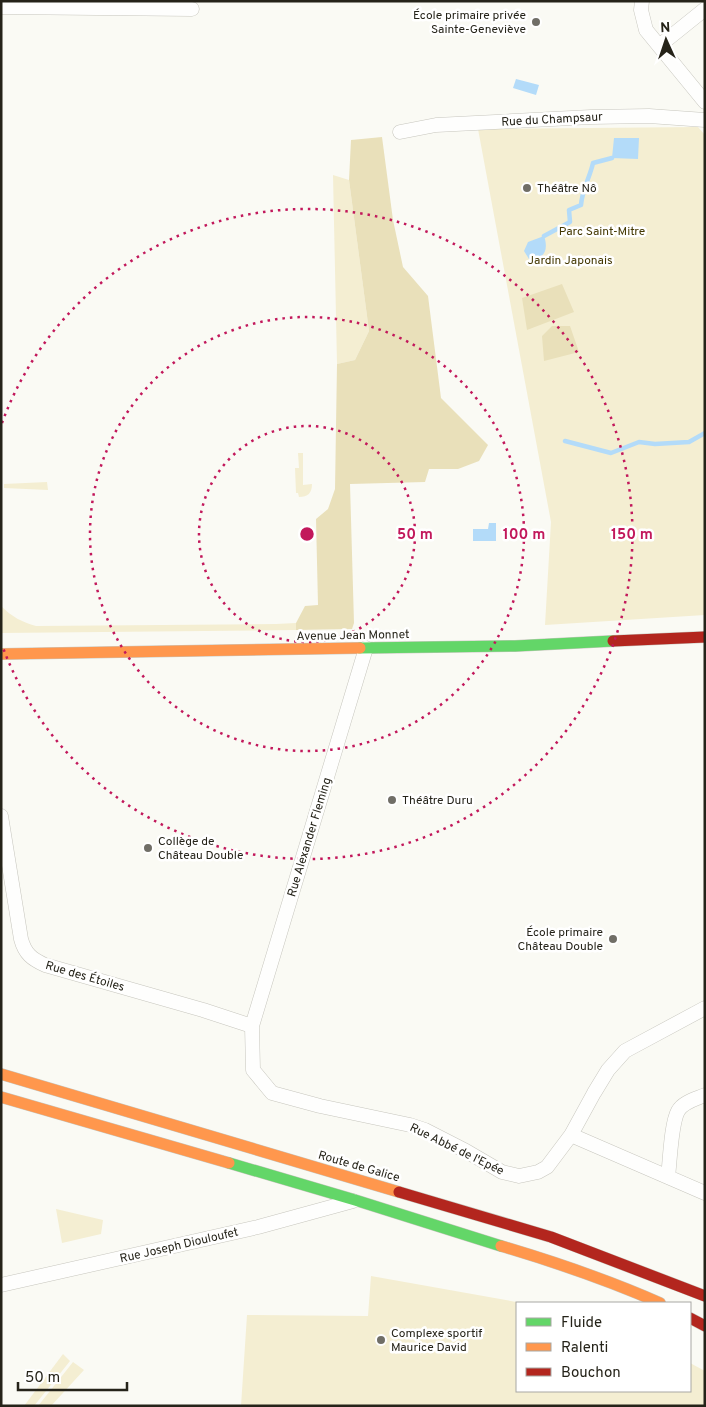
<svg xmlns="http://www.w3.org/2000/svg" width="706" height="1407" font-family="Overpass,sans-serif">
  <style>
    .green { fill: #f4eed2 }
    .forest { fill: #e9e0ba }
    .water { fill: #b3dbf9 }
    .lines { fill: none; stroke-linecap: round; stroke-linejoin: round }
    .stream { stroke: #b3dbf9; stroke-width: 4.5 }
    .street-casing { stroke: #c7c6be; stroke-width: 15 }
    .fast-casing { stroke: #c7c6be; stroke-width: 12 }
    .slow-casing { stroke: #c7c6be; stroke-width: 12 }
    .jam-casing { stroke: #c7c6be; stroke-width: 12 }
    .street { stroke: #fefefd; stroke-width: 14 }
    .fast { stroke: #63d668; stroke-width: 11 }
    .slow { stroke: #ff974d; stroke-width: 11 }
    .jam { stroke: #b3261e; stroke-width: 11 }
    .ring { fill: none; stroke: #c2185b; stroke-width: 2.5; stroke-dasharray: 2.5 5 }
    .poi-dot { fill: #706e66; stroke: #fff; stroke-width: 2 }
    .labels { text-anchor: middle; stroke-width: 5; stroke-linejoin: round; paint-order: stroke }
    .poi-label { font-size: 12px; fill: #252319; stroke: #fff; text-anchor: start }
    .street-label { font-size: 12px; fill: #252319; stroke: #fff }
    .park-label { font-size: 12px; fill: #433700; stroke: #fff }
    .centre { fill: #c2185b; stroke: #fff; stroke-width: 2.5 }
    .ring-label { font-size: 15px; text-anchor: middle; font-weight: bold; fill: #c2185b; stroke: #fff; stroke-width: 5; stroke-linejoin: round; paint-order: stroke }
  </style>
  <rect width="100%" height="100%" fill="#fafaf4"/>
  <path class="green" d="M 698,127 L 705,135 L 705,615 L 545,625 L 551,522 L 478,129 Z
    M 333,175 L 349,180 L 369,331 L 355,360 L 337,364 Z
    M 298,453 L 303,453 L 303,485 L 312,484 C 312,493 308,497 299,497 L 298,493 L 296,493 L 295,468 L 299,468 Z
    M 47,482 L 48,490 L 4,488 L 4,484 Z
    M 1,606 C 12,617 22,622 36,626 L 276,624 L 296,623 L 296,630 L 1,633 Z
    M 56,1209 L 103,1220 L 101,1234 L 62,1243 Z
    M 371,1276 L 522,1303 L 517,1303 L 517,1391 L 690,1391 L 690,1363 L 705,1371 L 705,1406 L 241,1406 L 247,1315 L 368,1316 Z
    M 63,1354 L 70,1361 L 34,1406 L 24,1406 Z
    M 73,1362 L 84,1370 L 51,1406 L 38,1406 Z"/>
  <path class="forest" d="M 382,137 L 393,220 L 403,267 L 428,296 L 441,398 L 488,445 L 479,461 L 458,469 L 429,469 L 425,482 L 350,484 L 354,623 L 352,629 L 296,630 L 296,623 L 305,606 L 318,605 L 316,519 L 328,509 L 335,489 L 337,364 L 355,360 L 369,331 L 349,180 L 351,140 Z
    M 562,284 L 574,312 L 527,330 L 522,298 Z
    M 552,326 L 570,326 L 579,352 L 544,361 L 542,336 Z"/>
  <path class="water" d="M 516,79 L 539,85 L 536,95 L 513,88 Z
    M 614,138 L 639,138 L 638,159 L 612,158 Z
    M 544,236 C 549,250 544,260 529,259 L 524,251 L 528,242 Z
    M 489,523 L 496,523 L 496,541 L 473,541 L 473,529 L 488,529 Z"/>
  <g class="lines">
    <path class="stream" d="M 544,236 L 570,222 L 569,210 L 581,205 C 582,190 590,177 593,163 L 612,158
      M 565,441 L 611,453 L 639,442 L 655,444 L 689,442 L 705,433"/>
    <g class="street-casing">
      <path id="street" d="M 642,1 L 641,10 L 646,30 L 705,102
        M 1,7 L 192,9
        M 659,46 L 705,9
        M 400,132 L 436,125 L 591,117 L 649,116 L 705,120
        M 366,648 L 252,1026 L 253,1070 L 272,1093 L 320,1106 L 410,1125 L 425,1130 L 466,1151 L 502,1172 L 519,1176 L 538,1172 L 547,1167 L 571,1135 L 594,1093 L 608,1070 L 625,1051 L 705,1008
        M 1,816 L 21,939 C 25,954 32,959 45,965 L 203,1010 L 252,1026
        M 571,1135 L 705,1193
        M 668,1177 C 670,1161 671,1124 678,1111 C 683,1102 696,1099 705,1095
        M 1,1285 L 258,1227 L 353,1201"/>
    </g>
    <g class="fast-casing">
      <path id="fast" d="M 360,648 L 515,646 L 613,641
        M 229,1163 L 355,1200 L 501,1246"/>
    </g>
    <g class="slow-casing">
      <path id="slow" d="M 1,654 L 360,648
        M 1,1074 L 399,1192
        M 1,1097 L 229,1163
        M 501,1246 C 555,1262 608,1280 660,1303"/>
    </g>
    <g class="jam-casing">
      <path id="jam" d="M 613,641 L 705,637
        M 399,1192 L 551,1237 L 705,1296
        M 690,1318 L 705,1326"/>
    </g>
    <use href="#street" class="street"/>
    <use href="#fast" class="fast"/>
    <use href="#slow" class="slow"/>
    <use href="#jam" class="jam"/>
  </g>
  <g class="ring">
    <circle cx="307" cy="534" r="108"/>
    <circle cx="307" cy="534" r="217"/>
    <path d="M2 423A325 325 0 1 1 2 645"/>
  </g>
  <g class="poi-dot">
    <circle cx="536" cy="22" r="5"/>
    <circle cx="527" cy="188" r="5"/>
    <circle cx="392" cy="800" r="5"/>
    <circle cx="148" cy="848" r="5"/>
    <circle cx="613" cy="939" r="5"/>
    <circle cx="381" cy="1340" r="5"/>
  </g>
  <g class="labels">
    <g class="poi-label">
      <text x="526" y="19" text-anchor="end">École primaire privée<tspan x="526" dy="14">Sainte-Geneviève</tspan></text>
      <text x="537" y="192">Théâtre Nô</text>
      <text x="402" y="804">Théâtre Duru</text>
      <text x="158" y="845">Collège de<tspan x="158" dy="14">Château Double</tspan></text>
      <text x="603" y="936" text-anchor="end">École primaire<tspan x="603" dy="14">Château Double</tspan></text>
      <text x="391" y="1337">Complexe sportif<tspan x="391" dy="14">Maurice David</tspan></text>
    </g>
    <g class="street-label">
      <text transform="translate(552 119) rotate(-3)" y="4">Rue du Champsaur</text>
      <text transform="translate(353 635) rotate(-1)" y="4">Avenue Jean Monnet</text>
      <text transform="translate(309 837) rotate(-73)" y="4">Rue Alexander Fleming</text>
      <text transform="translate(85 976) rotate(16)" y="4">Rue des Étoiles</text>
      <text transform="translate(457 1149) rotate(26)" y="4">Rue Abbé de l'Epée</text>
      <text transform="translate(359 1166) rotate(16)" y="4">Route de Galice</text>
      <text transform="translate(179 1245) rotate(-13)" y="4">Rue Joseph Diouloufet</text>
    </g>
    <g class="park-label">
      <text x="602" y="235">Parc Saint-Mitre</text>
      <text x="570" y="264">Jardin Japonais</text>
    </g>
  </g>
  <circle cx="307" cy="534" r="8" class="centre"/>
  <g class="ring-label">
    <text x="415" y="539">50 m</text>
    <text x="524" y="539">100 m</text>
    <text x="632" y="539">150 m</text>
  </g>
  <rect width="706" height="1407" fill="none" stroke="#252319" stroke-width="5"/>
  <rect x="516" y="1302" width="175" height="90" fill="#ffffff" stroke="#a8a7a3"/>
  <rect x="526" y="1318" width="25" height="8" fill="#63d668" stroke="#a8a7a3"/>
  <text x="561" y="1327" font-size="15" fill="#252319">Fluide</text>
  <rect x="526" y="1343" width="25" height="8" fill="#ff974d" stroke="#a8a7a3"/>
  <text x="561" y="1352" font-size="15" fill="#252319">Ralenti</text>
  <rect x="526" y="1368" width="25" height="8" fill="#b3261e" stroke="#a8a7a3"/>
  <text x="561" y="1377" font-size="15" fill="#252319">Bouchon</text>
  <g transform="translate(666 40) rotate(357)" stroke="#ffffff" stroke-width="4" paint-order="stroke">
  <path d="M0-4L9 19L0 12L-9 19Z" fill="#252319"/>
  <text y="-8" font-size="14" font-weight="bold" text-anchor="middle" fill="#252319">N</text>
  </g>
  <path d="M18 1382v8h109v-8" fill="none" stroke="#252319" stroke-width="2.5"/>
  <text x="25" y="1382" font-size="15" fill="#252319" stroke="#ffffff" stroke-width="4" paint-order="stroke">50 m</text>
</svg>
